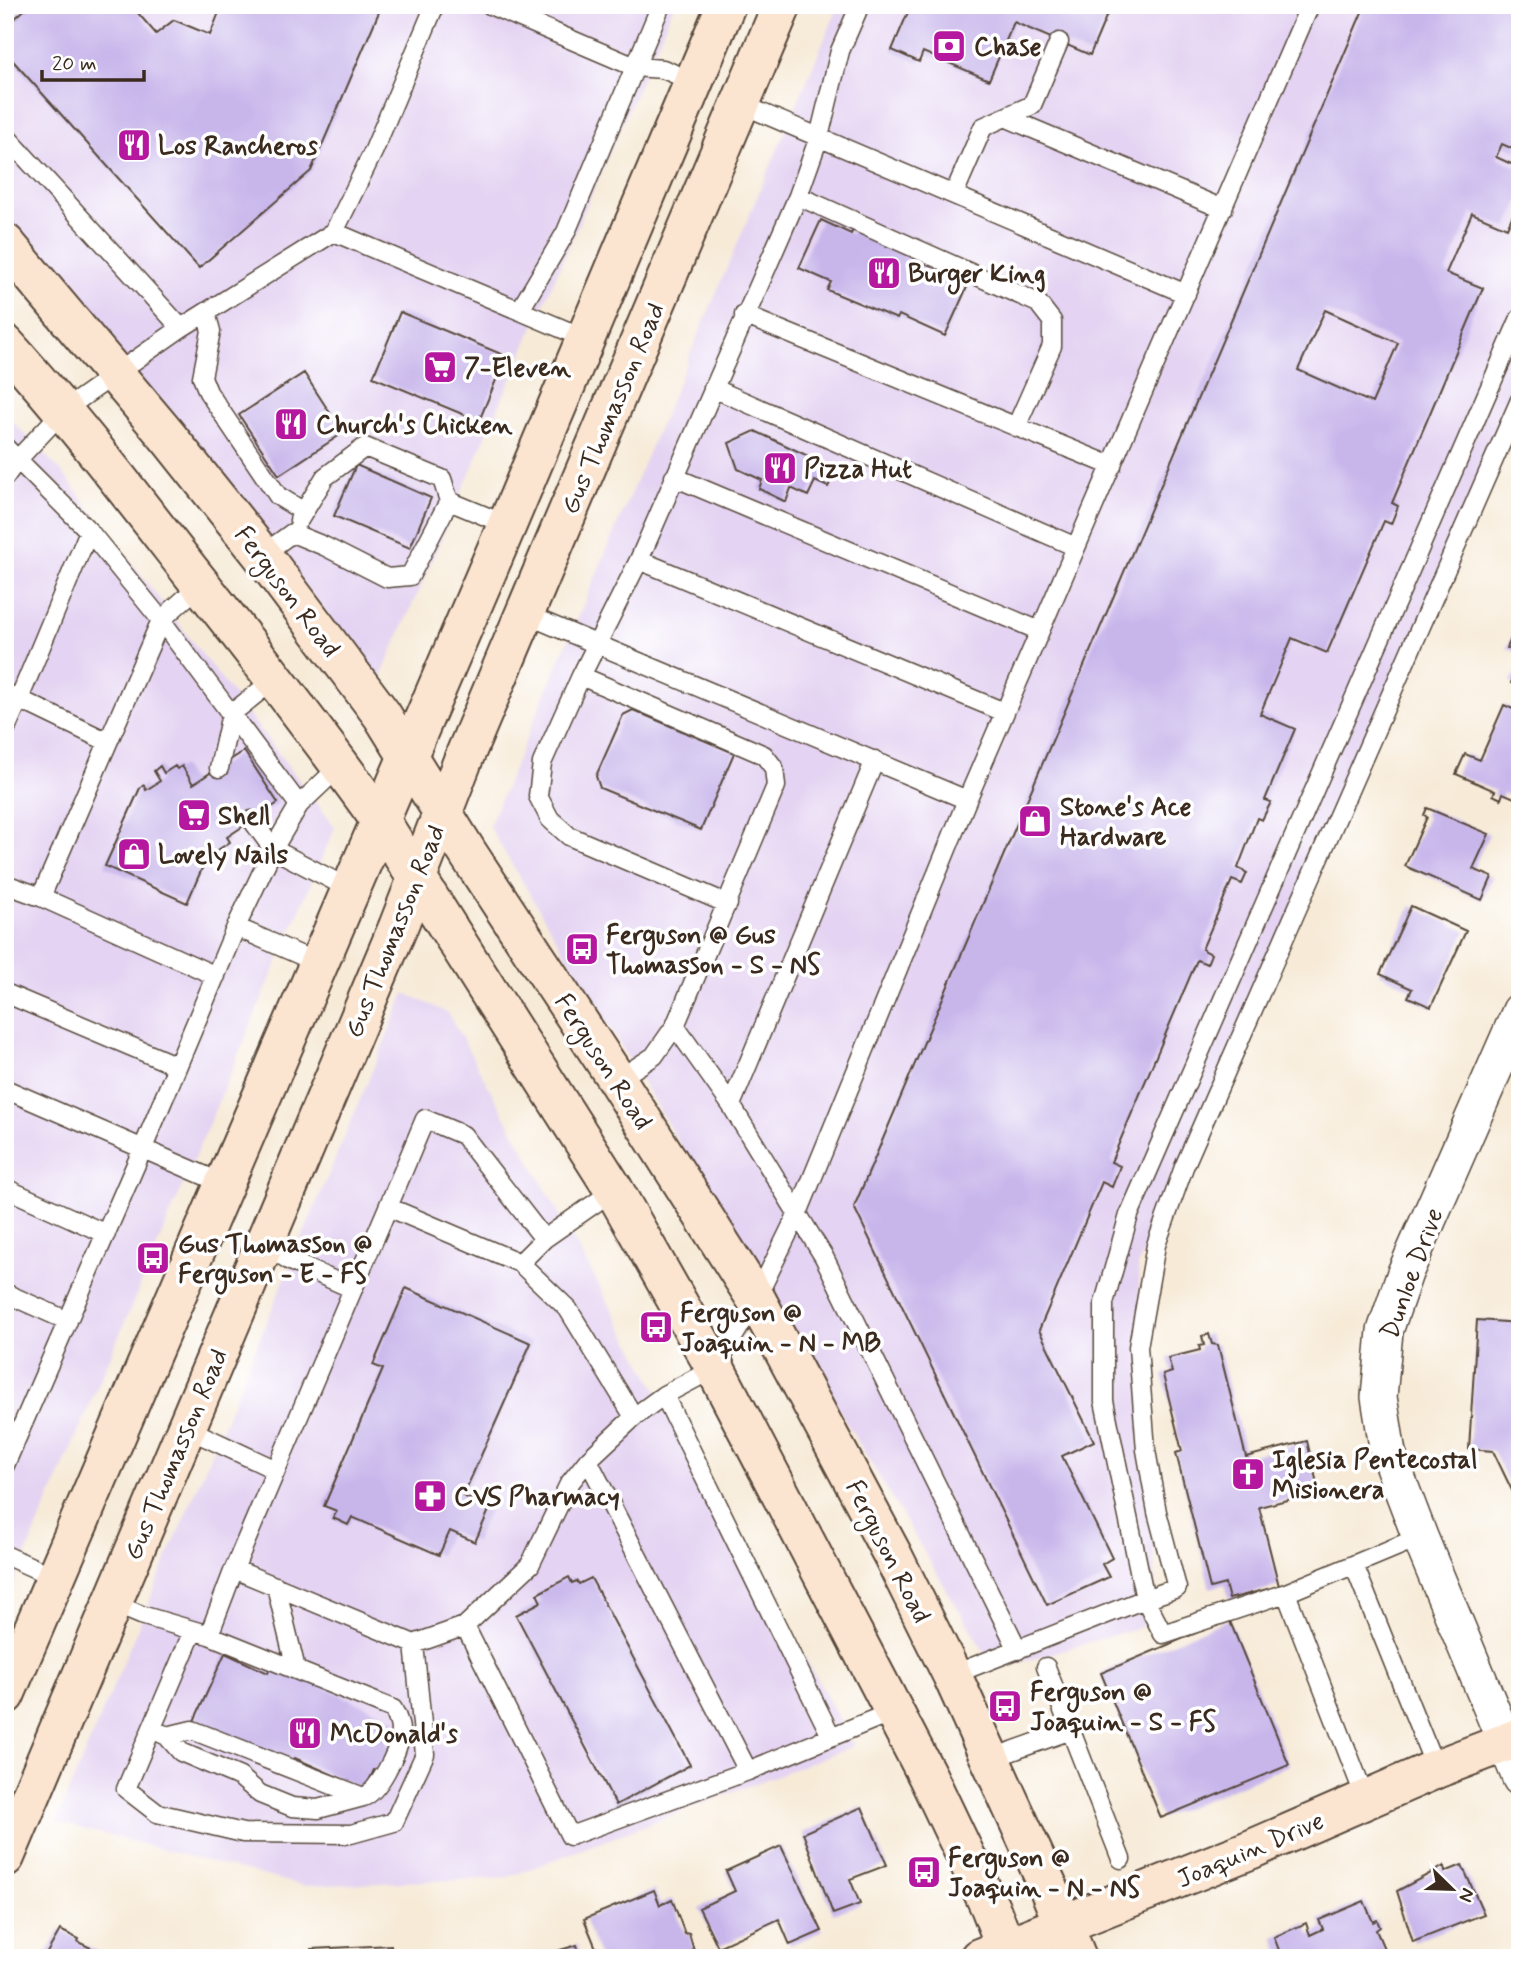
<svg xmlns="http://www.w3.org/2000/svg" width="1525" height="1963" font-family="Mynerve,sans-serif">
  <style>
    .built { fill: #e4d3f2 }
    .building { fill: #c8b6eb; fill-rule: evenodd }
    .lines { fill: none; stroke-linecap: round; stroke-linejoin: round }
    .lane-casing { stroke: #57473a; stroke-width: 21 }
    .street-casing { stroke: #57473a; stroke-width: 38 }
    .secondary-casing { stroke: #57473a; stroke-width: 42 }
    .lane { stroke: #fff; stroke-width: 18 }
    .street { stroke: #fff; stroke-width: 35 }
    .secondary { stroke: #fce5d0; stroke-width: 38 }
    .labels { text-anchor: middle; stroke-width: 7; stroke-linejoin: round; paint-order: stroke }
    .poi-label { font-size: 26px; font-weight: bold; fill: #3b2a1e; stroke: #fff; text-anchor: start }
    .street-label { font-size: 26px; fill: #3b2a1e; stroke: #fff }
  </style>
  <rect width="100%" height="100%" fill="#fff"/>
  <filter id="ink" filterUnits="userSpaceOnUse"><feTurbulence type="fractalNoise" baseFrequency=".0143" numOctaves="2"/><feDisplacementMap in="SourceGraphic" scale="14" xChannelSelector="R" yChannelSelector="G"/><feConvolveMatrix kernelMatrix="1 2 1 2 8 2 1 2 1" color-interpolation-filters="sRGB"/></filter>
  <filter id="wash" filterUnits="userSpaceOnUse"><feTurbulence type="fractalNoise" baseFrequency=".00686" numOctaves="4" result="noise"/><feDisplacementMap in="SourceGraphic" scale="28" xChannelSelector="R" yChannelSelector="G"/><feGaussianBlur stdDeviation="1.57" result="paint"/><feColorMatrix in="noise" values="0 0 0 0 0 0 0 0 0 0 0 0 0 0 0 0 0 1.4 0 .05"/><feComposite in="paint" operator="in"/></filter>
  <g filter="url(#wash)">
    <rect width="100%" height="100%" fill="#f7ebd8"/>
    <path class="built" d="M 5,5 L 674,5 L 380,679 L 5,214 Z
      M 839,5 L 1520,5 L 1520,404 L 1138,1265 L 1157,1622 L 995,1670 L 489,826 Z
      M 5,414 L 61,471 L 335,827 L 5,1604 Z
      M 405,993 L 448,1013 L 854,1746 L 506,1878 L 304,1886 L 56,1822 Z"/>
    <g id="blocks">
      <path class="building" d="M 30,5 L 131,5 L 156,34 L 174,20 L 210,35 L 222,5 L 382,5 L 311,171 L 199,268 L 5,52 L 5,27 Z
        M 911,5 L 1111,5 L 1090,55 L 1014,22 L 989,80 L 923,52 L 919,62 L 892,50 Z
        M 1365,5 L 1520,5 L 1520,152 L 1502,144 L 1496,157 L 1520,168 L 1520,199 L 1507,228 L 1472,213 L 1446,273 L 1483,288 L 1392,503 L 1398,506 L 1391,524 L 1384,521 L 1327,653 L 1292,638 L 1260,714 L 1295,729 L 1265,800 L 1271,802 L 1262,820 L 1257,818 L 1238,868 L 1247,873 L 1242,884 L 1232,880 L 1202,949 L 1211,954 L 1207,964 L 1197,960 L 1111,1162 L 1120,1166 L 1112,1187 L 1102,1182 L 1039,1330 L 1094,1441 L 1062,1456 L 1112,1558 L 1102,1564 L 1109,1577 L 1047,1605 L 854,1207 ZM 1325,310 L 1398,343 L 1372,403 L 1298,370 Z
        M 821,220 L 851,234 L 854,228 L 958,268 L 954,279 L 968,285 L 945,336 L 899,315 L 897,319 L 827,290 L 831,282 L 799,268 Z
        M 400,312 L 506,356 L 479,421 L 373,377 Z
        M 304,373 L 343,433 L 279,475 L 239,415 Z
        M 755,431 L 821,462 L 820,466 L 835,472 L 828,487 L 815,481 L 808,496 L 791,488 L 786,502 L 759,489 L 762,480 L 738,469 L 729,443 Z
        M 356,465 L 431,498 L 410,548 L 334,516 Z
        M 1520,618 L 1520,654 L 1507,648 Z
        M 1520,664 L 1520,686 L 1511,683 Z
        M 1504,705 L 1520,712 L 1519,800 L 1503,793 L 1501,799 L 1493,795 L 1495,791 L 1456,774 L 1465,754 L 1480,760 Z
        M 633,710 L 734,753 L 701,830 L 600,788 L 596,776 L 623,715 Z
        M 244,751 L 278,803 L 227,837 L 230,842 L 207,857 L 187,903 L 105,866 L 140,788 L 144,785 L 146,790 L 160,781 L 154,771 L 160,766 L 164,773 L 175,766 L 177,769 L 182,766 L 193,784 Z
        M 1427,808 L 1489,834 L 1473,869 L 1492,877 L 1482,900 L 1405,866 L 1427,817 L 1424,815 Z
        M 1411,906 L 1466,931 L 1431,1007 L 1408,997 L 1412,989 L 1380,974 Z
        M 406,1288 L 531,1343 L 463,1496 L 490,1508 L 475,1542 L 450,1531 L 439,1555 L 352,1517 L 348,1525 L 333,1518 L 337,1511 L 324,1506 L 383,1369 L 373,1365 Z
        M 1477,1320 L 1520,1323 L 1520,1507 L 1493,1451 L 1469,1449 Z
        M 1209,1334 L 1212,1344 L 1218,1345 L 1246,1457 L 1307,1441 L 1319,1492 L 1259,1507 L 1279,1586 L 1229,1599 L 1225,1584 L 1210,1588 L 1176,1453 L 1182,1451 L 1163,1375 L 1172,1372 L 1168,1358 L 1200,1350 L 1199,1346 L 1204,1345 L 1202,1336 Z
        M 569,1577 L 572,1583 L 577,1581 L 579,1584 L 591,1578 L 690,1765 L 616,1805 L 516,1615 L 541,1602 L 537,1594 Z
        M 1229,1619 L 1289,1765 L 1161,1818 L 1101,1673 Z
        M 225,1653 L 268,1673 L 272,1664 L 396,1720 L 385,1745 L 392,1748 L 381,1773 L 374,1770 L 365,1789 L 295,1758 L 292,1765 L 194,1721 Z
        M 862,1807 L 887,1865 L 850,1879 L 860,1904 L 833,1914 L 803,1833 Z
        M 781,1846 L 822,1931 L 790,1945 L 779,1919 L 718,1947 L 699,1908 L 735,1891 L 726,1871 Z
        M 1462,1865 L 1484,1914 L 1413,1942 L 1397,1891 L 1444,1866 L 1445,1872 Z
        M 654,1890 L 660,1905 L 672,1899 L 685,1934 L 689,1933 L 696,1958 L 600,1958 L 584,1919 Z
        M 1364,1901 L 1373,1922 L 1377,1920 L 1380,1927 L 1376,1930 L 1388,1958 L 1282,1958 L 1274,1937 L 1306,1923 L 1310,1935 L 1323,1929 L 1319,1920 Z
        M 60,1930 L 79,1939 L 78,1942 L 112,1958 L 44,1958 Z
        M 391,1945 L 392,1958 L 312,1958 L 312,1949 Z
        M 577,1945 L 581,1958 L 537,1958 L 537,1957 Z
        M 126,1950 L 160,1957 L 160,1958 L 124,1958 Z"/>
    </g>
  </g>
  <g filter="url(#ink)">
    <use href="#blocks" fill-opacity="0" stroke="#57473a" stroke-width="2"/>
    <g class="lines">
      <g class="lane-casing">
        <path id="lane" d="M 490,5 L 635,67 L 663,69 L 694,82
          M 741,104 L 1186,294
          M 1005,117 L 1223,209
          M 5,135 L 181,328
          M 954,194 L 983,127 L 1032,105 L 1059,42
          M 798,196 L 1038,303 L 1052,321 L 1052,346 L 1016,427
          M 334,232 L 584,338
          M 520,310 L 566,232 L 661,5
          M 206,313 L 211,331 L 202,377 L 208,392 L 278,496 L 304,512
          M 744,315 L 1112,466
          M 713,388 L 1076,547
          M 5,447 L 89,531 L 161,620 L 41,897 L 216,976
          M 5,477 L 18,459 L 64,410 L 181,328 L 334,232 L 374,150 L 435,5
          M 674,477 L 1040,631
          M 299,520 L 325,477 L 365,447 L 442,479 L 449,501
          M 89,531 L 19,699 L 108,742
          M 262,555 L 292,533 L 324,546 L 387,578 L 410,576 L 449,501 L 507,525
          M 639,560 L 1004,712
          M 201,584 L 161,620 L 231,714 L 276,678
          M 525,614 L 967,800
          M 581,676 L 764,755 L 774,768 L 776,786 L 675,1026
          M 5,693 L 19,699 L 5,731
          M 231,714 L 299,805
          M 219,768 L 231,714
          M 252,820 L 273,849 L 350,889
          M 5,884 L 41,897
          M 728,904 L 569,836 L 550,819 L 538,796 L 542,763 L 581,676 L 639,560 L 798,196 L 819,137 L 840,51 L 860,5
          M 236,927 L 273,849 L 299,805 L 340,766
          M 5,993 L 177,1066
          M 617,1080 L 654,1056 L 675,1026 L 731,1105 L 875,760
          M 5,1089 L 224,1184
          M 731,1105 L 824,1257 L 1018,1650
          M 5,1188 L 106,1234
          M 388,1207 L 425,1119 L 463,1135 L 544,1239
          M 520,1263 L 568,1309 L 634,1417
          M 353,1289 L 388,1207 L 520,1263 L 544,1239 L 614,1190
          M 5,1293 L 68,1321
          M 664,1395 L 831,1736
          M 186,1428 L 276,1470
          M 588,1460 L 748,1771
          M 5,1465 L 143,1148 L 236,927 L 318,963
          M 1420,1537 L 1286,1593 L 1163,1634 L 1145,1599 L 1177,1588 L 1157,1512 L 1146,1450 L 1138,1347 L 1156,1245 L 1184,1167 L 1520,400
          M 5,1555 L 56,1578
          M 1354,1565 L 1436,1769
          M 234,1569 L 414,1644 L 465,1626 L 570,1836 L 748,1771 L 894,1711
          M 276,1586 L 296,1669
          M 1286,1593 L 1366,1800
          M 112,1603 L 141,1615 L 209,1635 L 234,1569 L 353,1289 L 290,1261 L 264,1244
          M 465,1626 L 530,1565 L 569,1484 L 588,1460 L 634,1417 L 664,1395 L 715,1368 L 756,1299 L 798,1213 L 967,800 L 1310,5
          M 193,1631 L 126,1789 L 157,1813 L 243,1833 L 351,1834 L 394,1822 L 425,1754 L 414,1644
          M 1046,1667 L 1121,1859
          M 952,1675 L 1145,1599 L 1104,1401 L 1104,1303 L 1129,1215 L 1520,318
          M 152,1729 L 167,1736 L 192,1730 L 363,1797 C 378,1793 398,1752 400,1736 C 401,1726 398,1718 393,1709 L 209,1635
          M 167,1736 L 181,1752 L 240,1777 L 260,1794 L 292,1807 L 318,1809 L 363,1797
          M 990,1759 L 1071,1730"/>
      </g>
      <g class="street-casing">
        <path id="street" d="M 1520,1011 L 1405,1273 L 1385,1331 L 1379,1397 L 1388,1453 L 1420,1537 L 1520,1778"/>
      </g>
      <g class="secondary-casing">
        <path id="secondary" d="M 5,243 L 168,437 L 262,555 L 382,715 L 469,855 L 617,1080 L 756,1299 L 892,1554 L 952,1675 L 1047,1884 L 1077,1958
          M 5,344 C 71,417 130,494 190,571 C 255,653 319,735 380,820 L 614,1190 L 715,1368 L 928,1777 L 990,1907 L 1010,1958
          M 5,1695 L 507,525 L 726,5
          M 5,1857 L 398,927 L 465,755 L 782,5
          M 979,1958 L 1252,1849 L 1436,1769 L 1520,1737"/>
      </g>
      <use href="#lane" class="lane"/>
      <use href="#street" class="street"/>
      <use href="#secondary" class="secondary"/>
    </g>
  </g>
  <defs>
    <g id="bank-square" transform="scale(1.75)"><rect x="-9" y="-9" width="18" height="18" rx="4" fill="#b5179e" stroke="#fff"/><path d="M-6-4H6V4H-6ZM0-2.3a2.3 2.3 0 1 0 0 4.6a2.3 2.3 0 1 0 0-4.6Z" fill="#fff"/></g>
    <g id="restaurant-square" transform="scale(1.75)"><rect x="-9" y="-9" width="18" height="18" rx="4" fill="#b5179e" stroke="#fff"/><path d="M-5-6h1v4h1v-4h1v4h1v-4h1v5L-1.5 .5V6h-2V.5L-5-1ZM5-6V6H3V1.5H1.5Q1.5-4 5-6Z" fill="#fff"/></g>
    <g id="supermarket-square" transform="scale(1.75)"><rect x="-9" y="-9" width="18" height="18" rx="4" fill="#b5179e" stroke="#fff"/><path d="M-6-5.5h2.5l.6 2H6L4.5 2H-2.5L-4.4-4H-6ZM-1.5 3.2a1.3 1.3 0 1 0 .1 0ZM3 3.2a1.3 1.3 0 1 0 .1 0Z" fill="#fff"/></g>
    <g id="shop-square" transform="scale(1.75)"><rect x="-9" y="-9" width="18" height="18" rx="4" fill="#b5179e" stroke="#fff"/><path d="M-5-2.5h2.3a2.7 3.5 0 0 1 5.4 0H5L5.5 6h-11ZM-1.5-2.5h3a1.5 2.3 0 0 0-3 0Z" fill="#fff"/></g>
    <g id="bus-square" transform="scale(1.75)"><rect x="-9" y="-9" width="18" height="18" rx="4" fill="#b5179e" stroke="#fff"/><path d="M-5-6H5V4H4V6H2V4H-2V6H-4V4H-5ZM-3.5-4V0h7V-4ZM-3.5 1.2v1.5H-2V1.2ZM2 1.2v1.5H3.5V1.2Z" fill="#fff"/></g>
    <g id="church-square" transform="scale(1.75)"><rect x="-9" y="-9" width="18" height="18" rx="4" fill="#b5179e" stroke="#fff"/><path d="M-1.2-6h2.4v3.5h3.3v2.4h-3.3V6h-2.4V-.1h-3.3v-2.4h3.3Z" fill="#fff"/></g>
    <g id="pharmacy-square" transform="scale(1.75)"><rect x="-9" y="-9" width="18" height="18" rx="4" fill="#b5179e" stroke="#fff"/><path d="M-2-6h4v4h4v4h-4v4h-4v-4h-4v-4h4Z" fill="#fff"/></g>
  </defs>
  <g fill-rule="evenodd">
    <use href="#bank-square" x="949" y="46"/>
    <use href="#restaurant-square" x="134" y="145"/>
    <use href="#restaurant-square" x="884" y="273"/>
    <use href="#supermarket-square" x="440" y="367"/>
    <use href="#restaurant-square" x="291" y="424"/>
    <use href="#restaurant-square" x="780" y="468"/>
    <use href="#supermarket-square" x="194" y="815"/>
    <use href="#shop-square" x="1035" y="821"/>
    <use href="#shop-square" x="134" y="854"/>
    <use href="#bus-square" x="582" y="949"/>
    <use href="#bus-square" x="153" y="1258"/>
    <use href="#bus-square" x="656" y="1327"/>
    <use href="#church-square" x="1248" y="1474"/>
    <use href="#pharmacy-square" x="430" y="1496"/>
    <use href="#bus-square" x="1005" y="1706"/>
    <use href="#restaurant-square" x="305" y="1733"/>
    <use href="#bus-square" x="924" y="1872"/>
  </g>
  <g class="labels">
    <g class="poi-label">
      <text x="974" y="55">Chase</text>
      <text x="158" y="154">Los Rancheros</text>
      <text x="908" y="282">Burger King</text>
      <text x="464" y="376">7-Eleven</text>
      <text x="316" y="433">Church's Chicken</text>
      <text x="804" y="477">Pizza Hut</text>
      <text x="1060" y="815">Stone's Ace<tspan x="1060" dy="30">Hardware</tspan></text>
      <text x="218" y="824">Shell</text>
      <text x="158" y="863">Lovely Nails</text>
      <text x="606" y="943">Ferguson @ Gus<tspan x="606" dy="30">Thomasson - S - NS</tspan></text>
      <text x="178" y="1252">Gus Thomasson @<tspan x="178" dy="30">Ferguson - E - FS</tspan></text>
      <text x="680" y="1321">Ferguson @<tspan x="680" dy="30">Joaquin - N - MB</tspan></text>
      <text x="1272" y="1468">Iglesia Pentecostal<tspan x="1272" dy="30">Misionera</tspan></text>
      <text x="454" y="1505">CVS Pharmacy</text>
      <text x="1030" y="1700">Ferguson @<tspan x="1030" dy="30">Joaquin - S - FS</tspan></text>
      <text x="330" y="1742">McDonald's</text>
      <text x="948" y="1866">Ferguson @<tspan x="948" dy="30">Joaquin - N - NS</tspan></text>
    </g>
    <g class="street-label">
      <text transform="translate(612 408) rotate(-67)" y="9">Gus Thomasson Road</text>
      <text transform="translate(288 591) rotate(53)" y="9">Ferguson Road</text>
      <text transform="translate(394 931) rotate(-68)" y="9">Gus Thomasson Road</text>
      <text transform="translate(604 1061) rotate(57)" y="9">Ferguson Road</text>
      <text transform="translate(1411 1273) rotate(-70)" y="9">Dunloe Drive</text>
      <text transform="translate(175 1454) rotate(-67)" y="9">Gus Thomasson Road</text>
      <text transform="translate(889 1551) rotate(63)" y="9">Ferguson Road</text>
      <text transform="translate(1250 1849) rotate(-23)" y="9">Joaquin Drive</text>
    </g>
  </g>
  <rect width="1525" height="1963" fill="none" stroke="#fff" stroke-width="28"/>
  <g transform="translate(1452 1889) rotate(113)" stroke="#ffffff" stroke-width="5" paint-order="stroke">
  <path d="M0-5L12 26L0 18L-12 26Z" fill="#3b2a1e"/>
  <text y="-10" font-size="19" font-weight="bold" text-anchor="middle" fill="#3b2a1e">N</text>
  </g>
  <path d="M42 70v10h102v-10" fill="none" stroke="#3b2a1e" stroke-width="3.5"/>
  <text x="52" y="70" font-size="21" fill="#3b2a1e" stroke="#ffffff" stroke-width="5" paint-order="stroke">20 m</text>
</svg>
